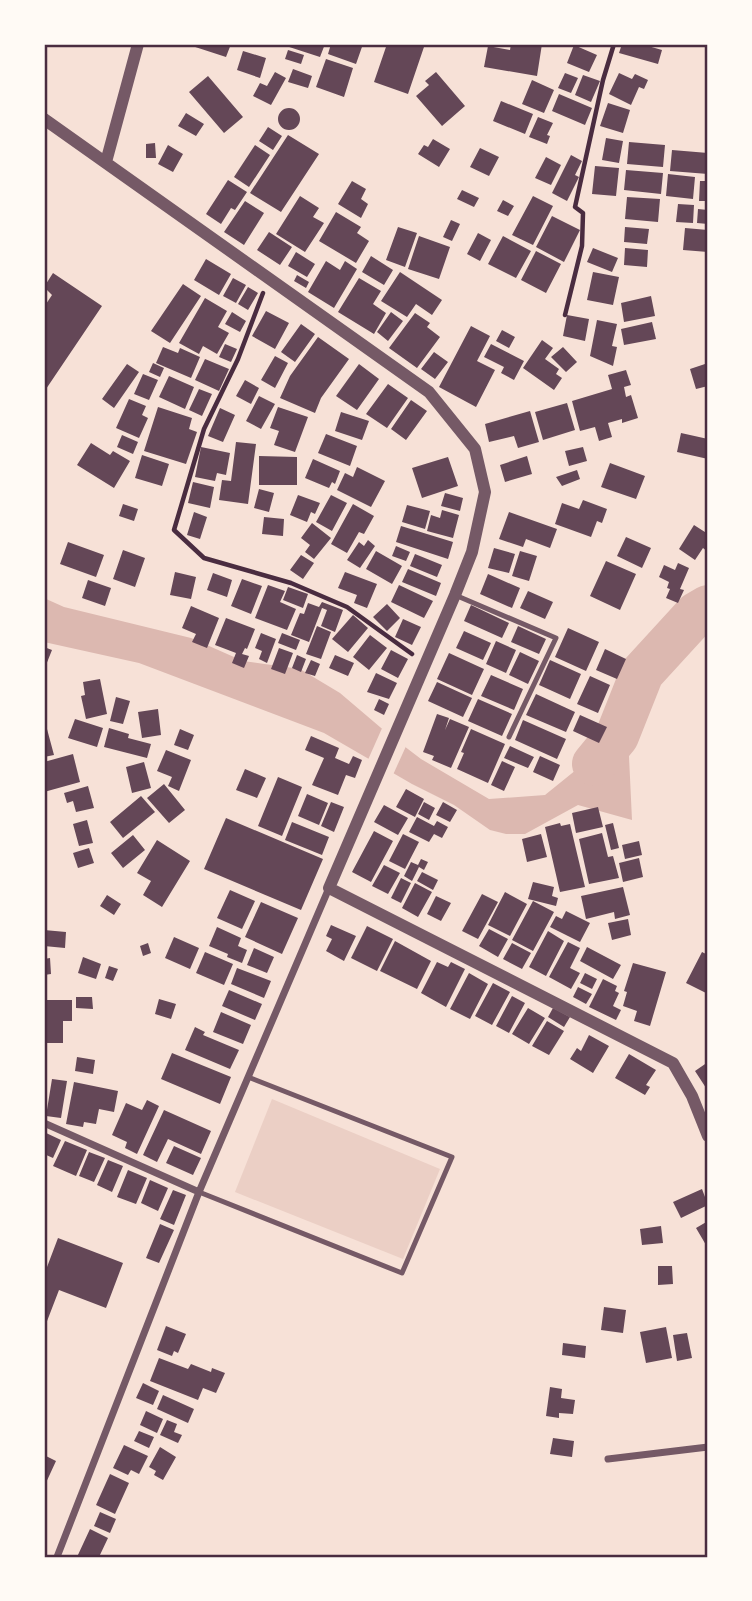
<svg xmlns="http://www.w3.org/2000/svg" width="752" height="1601" font-family="Montserrat,sans-serif">
  <style>
    .green { fill: #ebcfc5 }
    .water { fill: #dcb8b0 }
    .pier { fill: #f7e1d7 }
    .lines { fill: none; stroke-linecap: round; stroke-linejoin: round }
    .river { stroke: #dcb8b0; stroke-width: 44 }
    .building { fill: #644757 }
    .path { stroke: #4a2c40; stroke-width: 4.5 }
    .service { stroke: #755966; stroke-width: 5 }
    .minor { stroke: #755966; stroke-width: 7 }
    .tertiary { stroke: #755966; stroke-width: 12 }
    .neatline { fill: none; stroke: #4a2c40; stroke-width: 2.5 }
  </style>
  <rect width="100%" height="100%" fill="#f7e1d7"/>
  <path class="green" d="M 272,1099 L 440,1169 L 403,1259 L 235,1192 Z"/>
  <path class="water" d="M 44,598 L 64,607 L 191,638 L 243,661 L 300,669 L 340,693 L 387,733 L 421,759 L 489,799 L 545,795 L 592,757 L 627,714 L 632,820 L 578,805 L 525,834 L 506,834 L 490,830 L 454,805 L 412,784 L 324,733 L 139,663 L 44,642 Z"/>
  <path class="pier" d="M 383,726 L 407,744 L 392,777 L 367,762 Z"/>
  <g class="lines">
    <path class="river" d="M 594,764 L 617,736 L 642,673 L 696,614 L 708,607"/>
  </g>
  <path class="building" d="M 186,44 L 231,44 L 226,57 Z
    M 280,44 L 325,44 L 320,57 Z
    M 331,44 L 363,44 L 356,64 L 328,54 Z
    M 387,44 L 425,44 L 408,94 L 374,82 Z
    M 511,44 L 542,44 L 537,76 L 484,67 L 488,46 L 510,50 Z
    M 622,44 L 648,44 L 648,46 L 662,50 L 658,64 L 619,53 Z
    M 574,45 L 597,55 L 589,72 L 567,63 Z
    M 288,50 L 304,55 L 301,64 L 285,59 Z
    M 243,51 L 266,58 L 260,78 L 237,70 Z
    M 326,59 L 353,68 L 344,97 L 316,87 Z
    M 293,69 L 312,76 L 308,88 L 288,82 Z
    M 275,72 L 286,78 L 271,105 L 253,96 L 260,83 L 267,86 Z
    M 436,72 L 465,106 L 442,126 L 416,96 L 429,85 L 425,81 Z
    M 565,73 L 578,78 L 571,93 L 558,88 Z
    M 619,73 L 632,79 L 635,74 L 648,80 L 644,89 L 639,87 L 631,105 L 609,94 Z
    M 583,75 L 600,81 L 591,102 L 575,95 Z
    M 208,76 L 243,117 L 224,133 L 189,92 Z
    M 532,80 L 554,90 L 544,113 L 522,104 Z
    M 559,94 L 592,108 L 585,125 L 552,111 Z
    M 501,101 L 533,114 L 525,134 L 493,121 Z
    M 608,103 L 630,110 L 623,133 L 600,126 Z
    M278 119a11 11 0 1 1 22 0a11 11 0 1 1-22 0Z
    M 186,113 L 204,124 L 196,136 L 178,126 Z
    M 538,117 L 553,123 L 547,135 L 550,136 L 547,144 L 529,137 Z
    M 268,127 L 282,136 L 273,150 L 259,141 Z
    M 288,135 L 319,154 L 281,212 L 250,193 Z
    M 606,138 L 623,141 L 619,163 L 602,160 Z
    M 433,139 L 450,149 L 439,167 L 418,154 L 424,145 L 428,147 Z
    M 629,142 L 665,145 L 663,167 L 627,164 Z
    M 155,143 L 156,158 L 146,158 L 146,144 Z
    M 168,145 L 183,154 L 173,172 L 158,164 Z
    M 255,145 L 270,155 L 249,187 L 234,177 Z
    M 480,148 L 499,157 L 489,176 L 470,167 Z
    M 672,150 L 708,153 L 708,174 L 670,171 Z
    M 571,155 L 582,161 L 575,175 L 579,177 L 567,201 L 552,193 Z
    M 546,157 L 561,165 L 551,185 L 535,178 Z
    M 595,166 L 619,168 L 616,196 L 592,194 Z
    M 626,170 L 663,173 L 661,194 L 624,190 Z
    M 668,174 L 695,177 L 693,199 L 666,196 Z
    M 228,180 L 247,192 L 235,210 L 231,208 L 221,224 L 206,214 Z
    M 352,181 L 366,189 L 361,199 L 368,204 L 361,218 L 338,204 Z
    M 700,181 L 708,181 L 708,201 L 699,201 Z
    M 462,190 L 479,198 L 474,207 L 457,199 Z
    M 300,196 L 319,208 L 313,217 L 324,223 L 305,252 L 276,234 Z
    M 533,196 L 553,206 L 533,245 L 512,235 Z
    M 627,197 L 660,199 L 658,222 L 625,219 Z
    M 503,200 L 514,206 L 508,216 L 497,211 Z
    M 245,201 L 264,213 L 244,245 L 224,232 Z
    M 678,204 L 694,205 L 693,223 L 676,222 Z
    M 698,209 L 708,210 L 708,224 L 697,223 Z
    M 336,212 L 361,227 L 357,233 L 369,241 L 356,263 L 319,241 Z
    M 552,216 L 580,230 L 564,262 L 536,247 Z
    M 451,220 L 460,224 L 452,241 L 443,237 Z
    M 398,227 L 417,233 L 405,267 L 386,260 Z
    M 625,227 L 649,229 L 647,244 L 624,242 Z
    M 685,228 L 708,230 L 708,252 L 683,250 Z
    M 269,232 L 292,247 L 280,265 L 257,250 Z
    M 478,233 L 491,240 L 480,261 L 467,254 Z
    M 419,236 L 450,247 L 439,279 L 408,269 Z
    M 503,236 L 531,251 L 516,278 L 488,264 Z
    M 593,248 L 618,258 L 612,272 L 587,262 Z
    M 625,248 L 648,250 L 647,267 L 624,265 Z
    M 536,251 L 561,264 L 546,293 L 521,280 Z
    M 296,252 L 315,264 L 307,277 L 288,266 Z
    M 371,256 L 393,270 L 384,285 L 362,272 Z
    M 206,259 L 231,274 L 219,295 L 194,280 Z
    M 326,261 L 340,270 L 345,261 L 357,269 L 334,308 L 308,292 Z
    M 400,272 L 442,300 L 432,315 L 416,304 L 407,317 L 381,301 Z
    M 593,272 L 619,277 L 613,305 L 587,300 Z
    M 53,273 L 102,306 L 44,392 L 44,307 L 52,295 L 44,287 Z
    M 297,275 L 309,282 L 306,288 L 294,281 Z
    M 233,278 L 246,285 L 236,303 L 223,296 Z
    M 359,278 L 381,291 L 373,304 L 386,313 L 374,334 L 338,312 Z
    M 183,284 L 201,296 L 170,343 L 151,331 Z
    M 248,287 L 258,293 L 248,310 L 238,304 Z
    M 651,296 L 655,316 L 624,322 L 621,303 Z
    M 205,298 L 227,311 L 218,327 L 229,333 L 217,354 L 203,346 L 199,354 L 179,343 Z
    M 266,311 L 289,323 L 275,349 L 252,336 Z
    M 232,312 L 246,321 L 240,332 L 225,324 Z
    M 391,312 L 403,321 L 388,341 L 377,332 Z
    M 415,313 L 430,323 L 427,327 L 440,337 L 417,368 L 389,348 Z
    M 567,315 L 589,319 L 585,341 L 563,336 Z
    M 597,320 L 617,324 L 612,346 L 617,347 L 613,366 L 590,356 Z
    M 652,322 L 656,339 L 624,345 L 621,329 Z
    M 301,324 L 315,334 L 295,362 L 281,352 Z
    M 471,326 L 490,336 L 477,361 L 495,370 L 476,407 L 439,387 Z
    M 502,330 L 515,337 L 509,348 L 496,341 Z
    M 318,337 L 349,359 L 321,398 L 315,413 L 280,398 L 290,376 Z
    M 542,340 L 553,348 L 545,359 L 559,369 L 556,374 L 562,378 L 554,390 L 523,368 Z
    M 225,344 L 237,349 L 231,362 L 219,357 Z
    M 491,344 L 524,361 L 514,380 L 501,373 L 504,367 L 484,357 Z
    M 163,347 L 178,353 L 180,348 L 200,357 L 191,378 L 156,363 Z
    M 563,347 L 577,362 L 566,372 L 551,357 Z
    M 434,352 L 448,362 L 435,379 L 421,369 Z
    M 275,356 L 288,363 L 275,388 L 261,380 Z
    M 205,359 L 229,369 L 219,391 L 195,380 Z
    M 153,363 L 164,368 L 160,377 L 149,372 Z
    M 708,363 L 708,386 L 696,389 L 690,369 Z
    M 127,364 L 139,372 L 114,408 L 102,399 Z
    M 359,364 L 379,379 L 357,410 L 336,396 Z
    M 626,370 L 631,385 L 624,387 L 626,397 L 631,395 L 638,418 L 622,423 L 622,419 L 608,423 L 612,437 L 599,441 L 595,427 L 580,431 L 572,401 L 612,389 L 608,375 Z
    M 143,374 L 158,380 L 149,400 L 134,394 Z
    M 169,376 L 194,387 L 185,409 L 159,397 Z
    M 245,380 L 259,388 L 251,404 L 236,396 Z
    M 388,384 L 408,398 L 387,428 L 366,414 Z
    M 199,389 L 212,394 L 202,416 L 189,410 Z
    M 259,396 L 275,404 L 261,429 L 246,421 Z
    M 129,399 L 146,406 L 142,415 L 148,418 L 139,438 L 116,428 Z
    M 411,400 L 427,411 L 406,440 L 391,429 Z
    M 567,403 L 575,430 L 543,440 L 535,412 Z
    M 158,407 L 192,418 L 189,429 L 197,432 L 186,464 L 144,451 Z
    M 278,407 L 308,417 L 295,452 L 274,445 L 279,431 L 270,428 Z
    M 220,408 L 235,415 L 223,442 L 208,436 Z
    M 530,411 L 539,442 L 518,448 L 514,436 L 489,442 L 485,424 Z
    M 341,412 L 369,421 L 362,440 L 335,431 Z
    M 681,433 L 708,439 L 708,459 L 677,452 Z
    M 326,434 L 357,446 L 350,466 L 318,453 Z
    M 122,435 L 138,442 L 133,454 L 117,447 Z
    M 236,442 L 256,444 L 248,504 L 219,500 L 222,480 L 231,481 Z
    M 91,443 L 110,455 L 113,451 L 130,461 L 114,488 L 77,465 Z
    M 201,447 L 230,453 L 226,475 L 217,473 L 215,481 L 195,477 Z
    M 583,447 L 587,461 L 569,466 L 565,451 Z
    M 142,455 L 169,464 L 162,486 L 135,478 Z
    M 259,456 L 297,457 L 297,485 L 259,485 Z
    M 527,456 L 532,474 L 505,482 L 500,465 Z
    M 448,457 L 458,486 L 422,498 L 412,468 Z
    M 313,459 L 340,471 L 335,484 L 332,482 L 329,488 L 305,478 Z
    M 610,463 L 645,476 L 636,499 L 601,487 Z
    M 357,467 L 385,481 L 371,507 L 337,490 L 345,473 L 353,477 Z
    M 577,470 L 580,479 L 562,486 L 556,477 Z
    M 193,482 L 214,487 L 210,508 L 188,503 Z
    M 259,489 L 274,493 L 269,512 L 254,508 Z
    M 445,493 L 463,498 L 460,511 L 441,506 Z
    M 298,495 L 320,503 L 315,514 L 311,512 L 307,522 L 290,515 Z
    M 331,495 L 347,503 L 332,531 L 316,522 Z
    M 583,500 L 607,509 L 602,523 L 597,521 L 591,537 L 555,524 L 562,503 L 579,509 Z
    M 123,504 L 138,509 L 134,521 L 119,516 Z
    M 353,504 L 374,516 L 364,534 L 359,532 L 347,553 L 331,544 Z
    M 407,505 L 430,511 L 425,529 L 402,522 Z
    M 442,510 L 459,515 L 453,538 L 427,531 L 431,515 L 440,518 Z
    M 194,512 L 207,517 L 200,539 L 187,535 Z
    M 509,512 L 557,529 L 550,548 L 526,539 L 523,547 L 499,539 Z
    M 264,517 L 284,519 L 283,536 L 262,534 Z
    M 312,523 L 331,538 L 314,559 L 305,552 L 310,545 L 301,538 Z
    M 694,525 L 708,534 L 708,552 L 703,548 L 695,560 L 679,549 Z
    M 401,526 L 453,542 L 448,559 L 396,542 Z
    M 626,537 L 651,548 L 642,568 L 617,556 Z
    M 368,540 L 375,546 L 360,568 L 347,560 L 359,542 L 364,546 Z
    M 68,542 L 104,555 L 96,577 L 60,564 Z
    M 396,546 L 410,552 L 406,561 L 392,556 Z
    M 494,548 L 515,554 L 509,573 L 488,568 Z
    M 123,550 L 145,558 L 135,587 L 113,579 Z
    M 376,551 L 402,566 L 392,584 L 366,569 Z
    M 520,551 L 537,556 L 529,581 L 512,576 Z
    M 415,554 L 442,565 L 437,577 L 410,566 Z
    M 301,555 L 314,563 L 303,579 L 290,570 Z
    M 606,561 L 636,574 L 620,610 L 590,596 Z
    M 678,563 L 689,568 L 680,589 L 684,590 L 678,603 L 666,598 L 670,589 L 667,588 L 669,582 L 659,577 L 664,565 L 675,570 Z
    M 408,569 L 441,583 L 436,596 L 402,582 Z
    M 175,572 L 196,577 L 191,599 L 170,595 Z
    M 345,572 L 377,584 L 367,608 L 354,603 L 357,595 L 338,588 Z
    M 213,573 L 232,580 L 227,597 L 207,590 Z
    M 488,574 L 520,588 L 512,608 L 480,594 Z
    M 242,579 L 262,586 L 251,614 L 231,606 Z
    M 88,580 L 111,588 L 105,606 L 82,598 Z
    M 268,585 L 285,591 L 280,602 L 296,609 L 287,630 L 255,618 Z
    M 399,585 L 433,601 L 424,618 L 391,602 Z
    M 288,587 L 308,594 L 303,608 L 283,600 Z
    M 528,591 L 553,602 L 545,619 L 520,608 Z
    M 322,602 L 343,610 L 335,632 L 321,626 L 327,610 L 322,608 L 309,642 L 291,635 L 300,613 L 304,614 L 308,603 L 319,607 Z
    M 387,604 L 400,618 L 387,631 L 373,617 Z
    M 471,605 L 509,623 L 502,638 L 464,621 Z
    M 191,606 L 219,618 L 207,648 L 192,642 L 196,634 L 182,628 Z
    M 353,615 L 368,628 L 348,652 L 332,639 Z
    M 226,618 L 255,629 L 247,649 L 245,648 L 242,654 L 249,656 L 244,668 L 232,663 L 236,653 L 215,645 Z
    M 403,619 L 421,627 L 412,645 L 395,637 Z
    M 317,626 L 331,632 L 321,659 L 306,654 Z
    M 518,626 L 546,639 L 539,654 L 511,642 Z
    M 568,628 L 599,642 L 586,671 L 555,657 Z
    M 464,631 L 491,643 L 483,660 L 456,648 Z
    M 261,633 L 276,639 L 267,663 L 259,659 L 262,651 L 255,648 Z
    M 282,633 L 300,640 L 296,650 L 278,643 Z
    M 370,635 L 387,648 L 369,670 L 353,657 Z
    M 496,641 L 516,650 L 506,673 L 486,664 Z
    M 44,647 L 52,650 L 44,670 Z
    M 279,648 L 293,653 L 285,674 L 271,669 Z
    M 605,649 L 626,659 L 617,679 L 596,670 Z
    M 391,650 L 408,659 L 398,678 L 381,669 Z
    M 520,652 L 539,661 L 528,684 L 509,675 Z
    M 449,653 L 484,669 L 472,695 L 437,679 Z
    M 297,655 L 306,659 L 301,672 L 292,668 Z
    M 335,655 L 354,663 L 348,676 L 329,668 Z
    M 311,660 L 320,664 L 315,676 L 305,673 Z
    M 550,660 L 581,674 L 570,699 L 539,685 Z
    M 376,673 L 397,683 L 389,699 L 367,692 Z
    M 491,675 L 523,689 L 514,710 L 481,696 Z
    M 590,676 L 610,685 L 598,713 L 577,704 Z
    M 100,679 L 107,714 L 86,719 L 81,696 L 85,695 L 83,682 Z
    M 437,682 L 472,698 L 463,717 L 428,701 Z
    M 536,694 L 575,712 L 566,732 L 526,715 Z
    M 116,697 L 130,701 L 123,724 L 110,721 Z
    M 379,699 L 389,704 L 384,715 L 374,710 Z
    M 478,699 L 512,714 L 502,736 L 468,721 Z
    M 158,709 L 161,735 L 142,738 L 138,712 Z
    M 437,714 L 449,718 L 445,730 L 450,719 L 469,727 L 451,768 L 432,760 L 434,756 L 423,752 Z
    M 580,715 L 607,727 L 599,743 L 573,731 Z
    M 75,719 L 103,728 L 97,747 L 68,738 Z
    M 523,720 L 566,739 L 557,759 L 515,740 Z
    M 109,728 L 129,734 L 128,738 L 151,744 L 147,758 L 104,747 Z
    M 47,729 L 54,755 L 44,757 L 44,730 Z
    M 180,729 L 194,735 L 188,750 L 174,745 Z
    M 471,729 L 505,744 L 488,783 L 457,769 L 464,753 L 461,752 Z
    M 311,736 L 339,748 L 335,758 L 349,764 L 353,756 L 362,760 L 355,778 L 346,775 L 338,795 L 312,785 L 324,758 L 305,750 Z
    M 510,746 L 534,757 L 528,768 L 504,758 Z
    M 166,750 L 191,760 L 179,791 L 168,786 L 172,777 L 157,771 Z
    M 73,754 L 80,782 L 44,792 L 44,762 Z
    M 540,756 L 560,765 L 553,781 L 533,772 Z
    M 502,761 L 515,767 L 504,791 L 491,785 Z
    M 144,762 L 151,788 L 132,793 L 126,767 Z
    M 245,769 L 266,778 L 257,798 L 236,790 Z
    M 278,777 L 302,787 L 282,836 L 258,826 Z
    M 164,784 L 185,810 L 169,823 L 147,798 Z
    M 88,786 L 94,808 L 76,812 L 73,801 L 67,803 L 64,793 Z
    M 406,789 L 424,799 L 415,817 L 396,807 Z
    M 307,794 L 328,803 L 319,825 L 298,816 Z
    M 141,796 L 155,812 L 123,838 L 110,822 Z
    M 331,802 L 344,807 L 334,832 L 321,826 Z
    M 424,802 L 435,808 L 429,820 L 418,814 Z
    M 443,802 L 457,810 L 450,822 L 436,815 Z
    M 384,805 L 408,818 L 398,835 L 374,822 Z
    M 598,807 L 603,827 L 576,833 L 572,813 Z
    M 417,817 L 434,826 L 437,821 L 448,827 L 442,838 L 434,834 L 429,842 L 409,832 Z
    M 226,818 L 323,859 L 301,910 L 204,869 Z
    M 87,820 L 93,843 L 79,846 L 73,824 Z
    M 292,822 L 329,837 L 322,855 L 285,840 Z
    M 560,823 L 561,826 L 570,824 L 585,887 L 560,892 L 545,827 Z
    M 613,823 L 619,848 L 611,850 L 605,825 Z
    M 374,831 L 393,841 L 371,882 L 352,872 Z
    M 602,833 L 608,857 L 613,856 L 619,878 L 589,884 L 579,839 Z
    M 403,834 L 419,842 L 405,869 L 389,861 Z
    M 541,834 L 547,857 L 527,862 L 522,839 Z
    M 133,835 L 145,850 L 123,868 L 111,853 Z
    M 157,840 L 190,861 L 162,907 L 143,895 L 151,881 L 137,873 Z
    M 639,841 L 642,855 L 625,859 L 622,845 Z
    M 89,848 L 94,863 L 78,868 L 73,853 Z
    M 639,858 L 643,877 L 623,882 L 619,863 Z
    M 421,859 L 428,862 L 424,870 L 419,867 L 412,881 L 404,876 L 411,862 L 418,865 Z
    M 384,865 L 400,873 L 388,894 L 372,886 Z
    M 422,872 L 438,880 L 433,890 L 417,881 Z
    M 401,878 L 411,883 L 401,903 L 391,898 Z
    M 533,882 L 554,887 L 552,896 L 558,898 L 556,906 L 528,899 Z
    M 415,883 L 432,892 L 418,917 L 402,908 Z
    M 623,887 L 630,915 L 615,919 L 614,912 L 586,919 L 581,896 Z
    M 230,890 L 255,901 L 242,929 L 217,918 Z
    M 505,892 L 527,904 L 510,936 L 488,925 Z
    M 482,894 L 498,902 L 478,939 L 462,931 Z
    M 107,895 L 121,904 L 114,915 L 100,906 Z
    M 436,896 L 451,903 L 441,921 L 427,914 Z
    M 533,901 L 554,912 L 533,951 L 512,940 Z
    M 261,902 L 298,918 L 282,954 L 245,937 Z
    M 566,911 L 590,923 L 580,942 L 550,927 L 556,916 L 562,919 Z
    M 628,919 L 631,935 L 612,940 L 608,923 Z
    M 331,925 L 356,936 L 344,961 L 326,951 L 332,939 L 326,936 Z
    M 367,926 L 393,939 L 377,971 L 351,958 Z
    M 217,927 L 241,938 L 238,946 L 247,950 L 242,963 L 227,957 L 228,954 L 209,946 Z
    M 489,929 L 508,939 L 498,957 L 479,946 Z
    M 44,930 L 66,932 L 65,948 L 44,946 Z
    M 548,931 L 564,941 L 546,976 L 529,967 Z
    M 174,937 L 199,948 L 190,969 L 165,958 Z
    M 395,941 L 431,961 L 417,989 L 380,971 Z
    M 568,942 L 580,948 L 570,968 L 580,973 L 571,989 L 549,977 Z
    M 148,943 L 151,953 L 143,956 L 140,946 Z
    M 512,943 L 531,953 L 522,969 L 503,959 Z
    M 587,947 L 621,965 L 613,979 L 580,961 Z
    M 254,948 L 274,957 L 267,973 L 247,965 Z
    M 205,952 L 233,964 L 224,985 L 196,973 Z
    M 702,952 L 708,955 L 708,994 L 686,983 Z
    M 83,957 L 101,964 L 96,979 L 78,973 Z
    M 50,958 L 51,974 L 44,975 L 44,959 Z
    M 437,962 L 448,967 L 451,962 L 465,969 L 446,1007 L 421,993 Z
    M 633,963 L 666,972 L 650,1026 L 634,1021 L 637,1011 L 623,1006 L 627,992 L 624,991 Z
    M 109,966 L 118,969 L 113,981 L 105,978 Z
    M 237,968 L 271,981 L 264,998 L 231,984 Z
    M 469,973 L 488,984 L 470,1019 L 450,1009 Z
    M 585,973 L 597,979 L 592,989 L 580,983 Z
    M 603,979 L 617,986 L 615,991 L 619,993 L 613,1006 L 621,1010 L 616,1020 L 589,1007 Z
    M 493,983 L 510,992 L 492,1025 L 475,1016 Z
    M 578,987 L 592,994 L 586,1004 L 573,997 Z
    M 229,990 L 262,1004 L 255,1020 L 222,1006 Z
    M 512,996 L 525,1003 L 509,1033 L 496,1026 Z
    M 76,997 L 92,997 L 93,1009 L 76,1008 Z
    M 159,999 L 176,1004 L 171,1019 L 155,1014 Z
    M 44,1000 L 72,1000 L 72,1021 L 63,1021 L 63,1043 L 44,1043 Z
    M 528,1008 L 545,1018 L 529,1044 L 512,1034 Z
    M 553,1008 L 570,1017 L 564,1027 L 548,1017 Z
    M 221,1012 L 251,1025 L 243,1044 L 213,1032 Z
    M 547,1021 L 564,1031 L 549,1055 L 532,1046 Z
    M 195,1027 L 205,1032 L 203,1035 L 239,1050 L 230,1069 L 185,1050 Z
    M 589,1035 L 609,1046 L 593,1073 L 570,1059 L 577,1048 L 581,1051 Z
    M 172,1053 L 231,1077 L 220,1104 L 161,1079 Z
    M 629,1054 L 656,1070 L 646,1085 L 650,1087 L 645,1095 L 615,1078 Z
    M 77,1057 L 95,1060 L 93,1074 L 75,1071 Z
    M 708,1062 L 708,1091 L 695,1071 Z
    M 52,1079 L 67,1081 L 61,1118 L 46,1116 Z
    M 74,1082 L 118,1091 L 114,1112 L 99,1109 L 96,1124 L 84,1122 L 83,1127 L 66,1124 Z
    M 147,1100 L 159,1106 L 137,1154 L 125,1148 L 127,1142 L 112,1135 L 126,1103 L 142,1110 Z
    M 164,1110 L 211,1131 L 201,1154 L 168,1139 L 157,1162 L 143,1155 Z
    M 44,1132 L 61,1140 L 53,1158 L 44,1154 Z
    M 65,1141 L 87,1150 L 76,1176 L 53,1166 Z
    M 174,1146 L 201,1158 L 193,1175 L 166,1163 Z
    M 89,1152 L 105,1158 L 94,1182 L 79,1176 Z
    M 108,1160 L 123,1166 L 112,1192 L 97,1185 Z
    M 128,1170 L 147,1178 L 136,1204 L 117,1197 Z
    M 150,1180 L 168,1188 L 158,1211 L 141,1203 Z
    M 702,1189 L 708,1205 L 681,1218 L 673,1202 Z
    M 173,1190 L 186,1195 L 174,1225 L 160,1219 Z
    M 708,1221 L 708,1244 L 706,1245 L 696,1228 Z
    M 160,1224 L 174,1230 L 159,1263 L 146,1258 Z
    M 661,1226 L 663,1243 L 642,1245 L 640,1229 Z
    M 58,1238 L 123,1263 L 106,1308 L 59,1290 L 44,1329 L 44,1275 Z
    M 658,1266 L 672,1266 L 673,1284 L 658,1285 Z
    M 604,1307 L 626,1310 L 623,1333 L 601,1330 Z
    M 166,1326 L 186,1334 L 178,1353 L 174,1351 L 172,1356 L 157,1350 Z
    M 666,1327 L 672,1358 L 646,1363 L 640,1332 Z
    M 687,1333 L 692,1358 L 677,1361 L 673,1335 Z
    M 563,1343 L 586,1346 L 585,1358 L 562,1355 Z
    M 159,1358 L 188,1369 L 191,1364 L 211,1372 L 212,1368 L 225,1373 L 216,1393 L 203,1388 L 198,1400 L 150,1381 Z
    M 143,1383 L 159,1391 L 153,1405 L 136,1398 Z
    M 550,1387 L 562,1389 L 561,1398 L 575,1400 L 573,1414 L 559,1413 L 559,1418 L 546,1416 Z
    M 163,1395 L 194,1409 L 188,1423 L 157,1409 Z
    M 146,1411 L 163,1419 L 157,1433 L 140,1425 Z
    M 167,1420 L 177,1424 L 174,1432 L 182,1435 L 178,1443 L 160,1435 Z
    M 139,1431 L 154,1437 L 149,1448 L 134,1441 Z
    M 553,1438 L 574,1441 L 572,1457 L 550,1454 Z
    M 124,1445 L 148,1456 L 139,1474 L 131,1470 L 128,1475 L 113,1468 Z
    M 160,1447 L 176,1457 L 163,1480 L 154,1475 L 156,1471 L 149,1467 Z
    M 44,1455 L 56,1461 L 44,1487 Z
    M 110,1474 L 129,1483 L 115,1514 L 96,1505 Z
    M 100,1512 L 116,1519 L 110,1533 L 94,1526 Z
    M 90,1529 L 108,1538 L 99,1557 L 77,1557 Z"/>
  <g class="lines">
    <path class="path" d="M 263,293 L 238,359 L 204,429 L 174,530 L 204,558 L 291,583 L 347,607 L 412,654
      M 565,315 L 582,246 L 583,213 L 575,207 L 603,80 L 614,44"/>
    <path class="service" d="M 455,595 L 556,638 L 509,737
      M 199,1192 L 402,1273 L 452,1157 L 248,1077"/>
    <path class="minor" d="M 44,1123 L 199,1192
      M 608,1459 L 708,1447
      M 57,1557 L 199,1192 L 329,888"/>
    <path class="tertiary" d="M 44,119 L 429,392 L 475,449 L 485,492 L 472,552 L 455,595 L 329,888 L 673,1063 L 692,1096 L 708,1136
      M 106,162 L 138,44"/>
  </g>
  <rect width="752" height="1601" fill="none" stroke="#fffaf5" stroke-width="91"/>
  <rect x="46" y="46" width="660" height="1510" class="neatline"/>
</svg>
